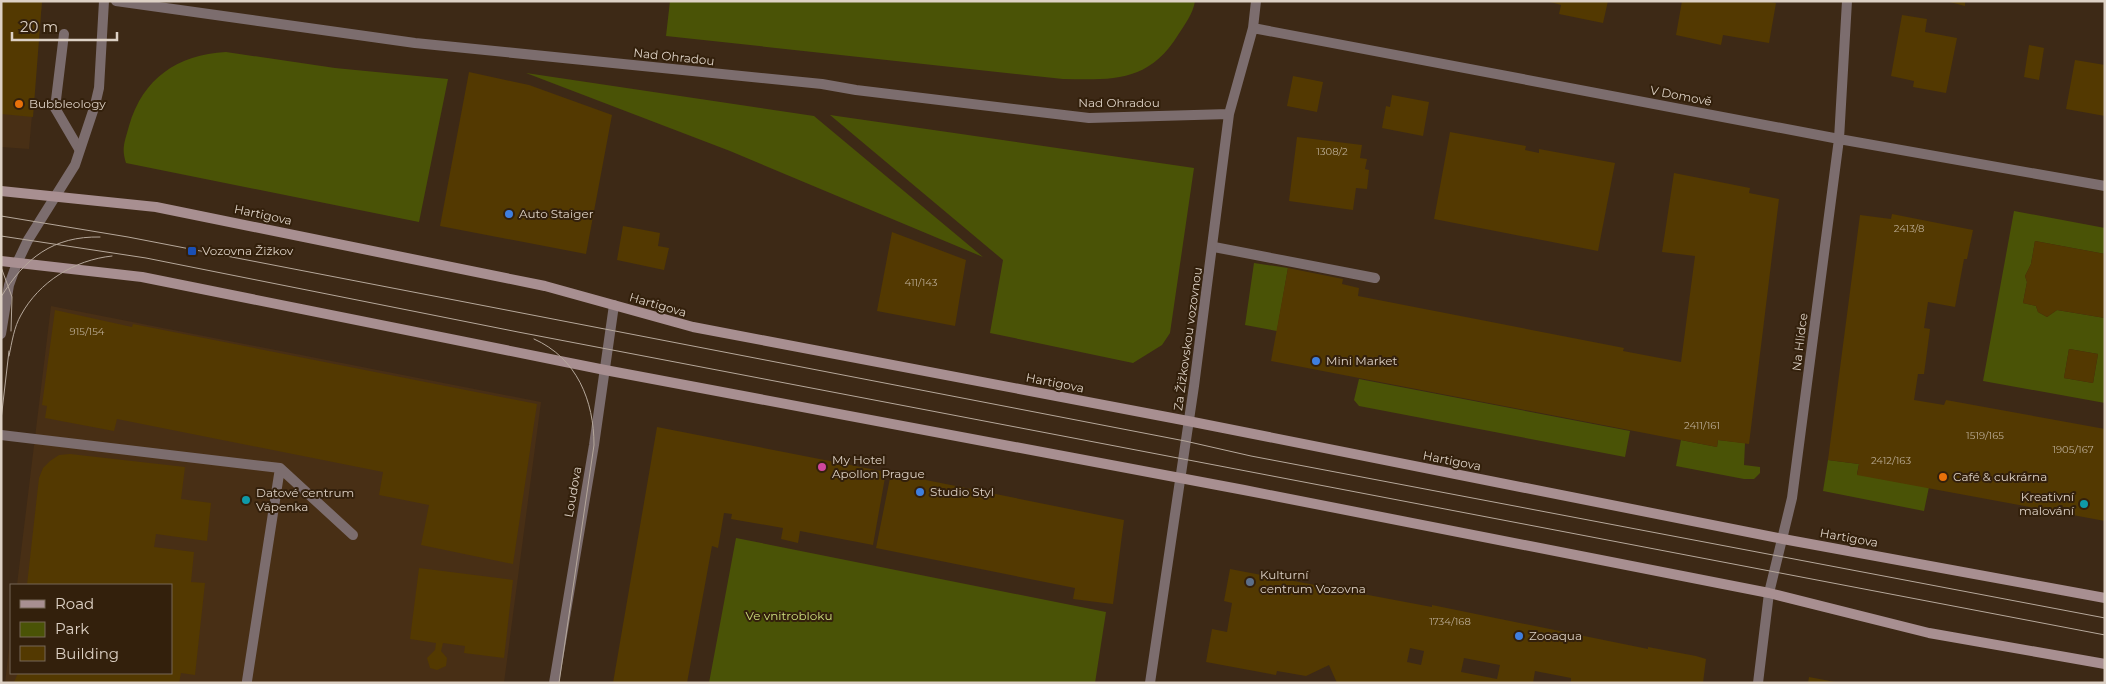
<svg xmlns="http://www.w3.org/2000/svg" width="2106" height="684" font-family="Montserrat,sans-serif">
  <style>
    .built { fill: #482f15 }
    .green { fill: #4a5306; fill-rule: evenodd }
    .building { fill: #533901; fill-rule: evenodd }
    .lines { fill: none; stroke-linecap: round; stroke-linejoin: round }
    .lane { stroke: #7c6d6e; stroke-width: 10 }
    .street { stroke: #7c6d6e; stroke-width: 10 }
    .secondary { stroke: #a88f91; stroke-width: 10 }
    .tram { stroke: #b6a89b; stroke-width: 1 }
    .food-dot { fill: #e8710a; stroke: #33200c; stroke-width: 2 }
    .shop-dot { fill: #3f7fe0; stroke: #33200c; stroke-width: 2 }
    .transit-dot { fill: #1a4fb4; stroke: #33200c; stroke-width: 2 }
    .hotel-dot { fill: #d1479c; stroke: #33200c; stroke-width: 2 }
    .culture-dot { fill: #0f9aa8; stroke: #33200c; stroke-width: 2 }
    .service-dot { fill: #5c6f8a; stroke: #33200c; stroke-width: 2 }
    .labels { text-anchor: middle; stroke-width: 4; stroke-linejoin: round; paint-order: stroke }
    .number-label { font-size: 10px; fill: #baab94 }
    .street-label { font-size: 12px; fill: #ddd1c5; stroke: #33200c }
    .poi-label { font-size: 12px; fill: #ddd1c5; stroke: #33200c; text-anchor: start }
    .park-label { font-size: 12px; fill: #cedf7d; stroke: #33200c }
  </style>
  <rect width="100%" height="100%" fill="#3d2916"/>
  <path class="built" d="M 1,1 L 42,1 L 29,149 L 1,147 Z
    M 51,306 L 541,402 L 504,683 L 5,683 L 11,632 L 11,673 L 171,673 L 171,585 L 17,585 Z"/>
  <path class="green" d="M 670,1 L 1195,1 C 1193,14 1185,24 1178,35 C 1149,82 1113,80 1063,79 L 666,36 Z
    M 226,52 L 335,68 L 448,79 L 419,222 L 126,163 C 121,148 125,141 129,126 C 143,78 177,55 226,52 Z
    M 526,73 L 814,116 L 983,257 L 730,151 Z
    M 830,115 L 1194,168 L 1170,333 L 1162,345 L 1133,363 L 990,333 L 1003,260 Z
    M 2014,211 L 2105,228 L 2105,254 L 2035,241 L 2031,264 L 2025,276 L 2027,282 L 2023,303 L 2036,306 L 2038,312 L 2047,317 L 2057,310 L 2105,318 L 2105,403 L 1983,381 ZM 2069,349 L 2098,354 L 2093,383 L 2064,378 Z
    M 1254,263 L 1288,268 L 1277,331 L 1245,325 Z
    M 1359,379 L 1630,431 L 1625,457 L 1359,406 L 1354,400 Z
    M 1681,440 L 1717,447 L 1718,440 L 1745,443 L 1744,465 L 1760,467 L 1760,473 L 1754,479 L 1744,479 L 1676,466 Z
    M 1828,460 L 1859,464 L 1857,474 L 1929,487 L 1924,511 L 1823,491 Z
    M 736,538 L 1106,612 L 1095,683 L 709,683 Z"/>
  <path class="building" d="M 1,1 L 42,1 L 33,117 L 1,114 Z
    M 1547,1 L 1608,1 L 1603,23 L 1559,14 L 1561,5 Z
    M 1682,1 L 1765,1 L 1776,3 L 1769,43 L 1723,35 L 1721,45 L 1676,35 Z
    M 1946,1 L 1965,1 L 1965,6 Z
    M 1902,15 L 1927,19 L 1925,32 L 1957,38 L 1946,93 L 1913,87 L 1914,81 L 1891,76 Z
    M 2029,45 L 2044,48 L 2039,80 L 2024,77 Z
    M 2075,60 L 2105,65 L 2105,116 L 2066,109 Z
    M 469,72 L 529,85 L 612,115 L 586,254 L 440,226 Z
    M 1293,76 L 1323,82 L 1317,112 L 1287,106 Z
    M 1392,95 L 1429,102 L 1423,136 L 1382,128 L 1386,106 L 1390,107 Z
    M 1450,132 L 1526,146 L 1525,150 L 1539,153 L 1539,149 L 1615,163 L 1598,251 L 1434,219 Z
    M 1297,137 L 1362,145 L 1360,158 L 1367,159 L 1365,169 L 1369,170 L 1367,189 L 1356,188 L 1353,210 L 1289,201 Z
    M 1674,173 L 1750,188 L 1749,193 L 1779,199 L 1749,444 L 1718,440 L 1717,447 L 1271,361 L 1288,268 L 1343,279 L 1342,284 L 1359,288 L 1358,296 L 1624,348 L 1623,351 L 1681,362 L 1695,256 L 1662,252 Z
    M 1892,214 L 1973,230 L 1967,259 L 1964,259 L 1955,307 L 1928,302 L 1924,328 L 1930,329 L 1924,374 L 1918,374 L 1914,400 L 1944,405 L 1946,400 L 2105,429 L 2105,521 L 1857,475 L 1859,464 L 1828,460 L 1860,215 L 1891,219 Z
    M 623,226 L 660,233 L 658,246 L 669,248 L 664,270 L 617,260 Z
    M 892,232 L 966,260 L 955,326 L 877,311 Z
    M 2035,241 L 2105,254 L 2105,318 L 2057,310 L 2047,317 L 2038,312 L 2036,306 L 2023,303 L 2027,282 L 2025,276 L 2031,264 Z
    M 55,310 L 132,327 L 133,324 L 537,404 L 513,564 L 421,545 L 429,505 L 379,495 L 383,472 L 117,419 L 114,431 L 45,418 L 47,406 L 42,405 Z
    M 2069,349 L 2098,354 L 2093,383 L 2064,378 Z
    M 657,427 L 886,472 L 873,545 L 800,531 L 798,543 L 781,539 L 783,528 L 731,519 L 732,514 L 724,513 L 718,548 L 712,546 L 687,683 L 613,683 Z
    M 70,454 L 185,467 L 181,499 L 211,503 L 207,541 L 156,534 L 154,547 L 194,552 L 191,582 L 205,583 L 195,675 L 181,673 L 179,683 L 14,682 L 18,673 L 171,673 L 171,585 L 27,585 L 39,478 L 43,468 L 50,461 L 59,455 Z
    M 891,473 L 1124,520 L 1113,604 L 1073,599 L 1075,588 L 876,548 Z
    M 419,568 L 513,580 L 504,658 L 464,653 L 465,646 L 443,643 L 441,651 L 447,658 L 446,666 L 437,670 L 430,668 L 427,658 L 435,650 L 436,643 L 410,639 Z
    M 1230,569 L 1432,607 L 1432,605 L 1648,649 L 1648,647 L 1696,656 L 1706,659 L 1703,683 L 1571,683 L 1571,678 L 1535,671 L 1533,683 L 1337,683 L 1329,665 L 1306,676 L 1277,671 L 1276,675 L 1206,662 L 1212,629 L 1227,632 L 1232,603 L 1224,601 ZM 1410,648 L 1424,651 L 1421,665 L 1407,662 ZM 1464,658 L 1500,665 L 1497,679 L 1461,672 Z
    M 1809,677 L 1835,682 L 1835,683 L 1808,683 Z"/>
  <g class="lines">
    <path class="lane" d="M 64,34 L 55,108 L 79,149
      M 1214,247 L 1375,278
      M 1,435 L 280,468 L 247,681
      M 280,468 L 353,535"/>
    <path class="street" d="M 116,1 L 415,43 L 822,84 L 856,90 L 1089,118 L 1229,114
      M 1253,28 L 1839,139 L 2105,186
      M 1,334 L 9,285 L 17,263 L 28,240 L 75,165 L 95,105 L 99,88 L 104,1
      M 554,683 L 594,445 L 614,305
      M 1150,683 L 1194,386 L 1229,114 L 1253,28 L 1256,1
      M 1758,683 L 1769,593 L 1792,498 L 1839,139 L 1847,1"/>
    <path class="secondary" d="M 1,191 L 156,207 L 545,286 L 693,327 L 1188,421 L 1783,539 L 2105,598
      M 1,261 L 142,277 L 605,370 L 1244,490 L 1769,593 L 1929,633 L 2105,664"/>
    <path class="tram" d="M 1,216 L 128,237 L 1185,441 L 1251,456 L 2105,618
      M 1,236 L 146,258 L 518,332 L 2105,635
      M 1,267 L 12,297 L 11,331
      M 1,297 C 25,258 53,236 100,237
      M 534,339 C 577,358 594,401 594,445 L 559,683
      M 9,356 C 12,342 14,327 21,315 C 39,282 74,260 112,256
      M 1,420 L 9,351"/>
  </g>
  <g class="food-dot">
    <circle cx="19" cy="104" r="5"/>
    <circle cx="1943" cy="477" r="5"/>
  </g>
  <g class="shop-dot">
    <circle cx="509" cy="214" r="5"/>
    <circle cx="1316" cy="361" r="5"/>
    <circle cx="920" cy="492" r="5"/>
    <circle cx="1519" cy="636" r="5"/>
  </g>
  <rect class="transit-dot" x="187" y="246" width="10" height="10" rx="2.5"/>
  <circle class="hotel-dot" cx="822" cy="467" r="5"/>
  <g class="culture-dot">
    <circle cx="246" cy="500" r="5"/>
    <circle cx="2084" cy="504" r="5"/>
  </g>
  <circle class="service-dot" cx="1250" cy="582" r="5"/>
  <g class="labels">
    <g class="number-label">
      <text x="1332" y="155">1308/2</text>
      <text x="1909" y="232">2413/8</text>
      <text x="921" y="286">411/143</text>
      <text x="87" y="335">915/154</text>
      <text x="1702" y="429">2411/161</text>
      <text x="1985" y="439">1519/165</text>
      <text x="2073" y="453">1905/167</text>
      <text x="1891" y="464">2412/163</text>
      <text x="1450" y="625">1734/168</text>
    </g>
    <g class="street-label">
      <text transform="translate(674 57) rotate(6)" y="4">Nad Ohradou</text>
      <text transform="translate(1681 96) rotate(11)" y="4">V Domově</text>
      <text x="1119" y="107">Nad Ohradou</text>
      <text transform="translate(263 215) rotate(12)" y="4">Hartigova</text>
      <text transform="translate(658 305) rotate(16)" y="4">Hartigova</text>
      <text transform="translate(1188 339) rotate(-82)" y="4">Za Žižkovskou vozovnou</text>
      <text transform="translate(1800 342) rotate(-83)" y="4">Na Hlídce</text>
      <text transform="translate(1055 383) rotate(11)" y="4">Hartigova</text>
      <text transform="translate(1452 461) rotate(11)" y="4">Hartigova</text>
      <text transform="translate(573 492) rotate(-80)" y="4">Loudova</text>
      <text transform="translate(1849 538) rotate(10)" y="4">Hartigova</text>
    </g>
    <g class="poi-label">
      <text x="29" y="108">Bubbleology</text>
      <text x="519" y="218">Auto Staiger</text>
      <text x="202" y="255">Vozovna Žižkov</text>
      <text x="1326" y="365">Mini Market</text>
      <text x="832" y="464">My Hotel<tspan x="832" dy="14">Apollon Prague</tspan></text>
      <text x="1953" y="481">Café &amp; cukrárna</text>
      <text x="930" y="496">Studio Styl</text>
      <text x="256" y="497">Datové centrum<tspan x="256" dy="14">Vápenka</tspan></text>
      <text x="2074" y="501" text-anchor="end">Kreativní<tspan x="2074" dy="14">malování</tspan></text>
      <text x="1260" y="579">Kulturní<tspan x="1260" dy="14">centrum Vozovna</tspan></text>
      <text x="1529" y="640">Zooaqua</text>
    </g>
    <g class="park-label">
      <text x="789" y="620">Ve vnitrobloku</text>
    </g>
  </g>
  <rect width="2106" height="684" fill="none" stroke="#ddd1c5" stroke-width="5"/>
  <rect x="10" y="584" width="162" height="90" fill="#33200c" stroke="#776756"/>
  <rect x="20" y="600" width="25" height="8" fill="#a88f91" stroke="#776756"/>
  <text x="55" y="609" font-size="15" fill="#ddd1c5">Road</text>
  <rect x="20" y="622" width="25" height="15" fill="#4a5306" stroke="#776756"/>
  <text x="55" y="634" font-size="15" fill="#ddd1c5">Park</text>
  <rect x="20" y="646" width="25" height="15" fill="#533901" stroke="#776756"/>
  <text x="55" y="659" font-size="15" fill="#ddd1c5">Building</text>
  <path d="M12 32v8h105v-8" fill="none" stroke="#ddd1c5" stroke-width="2.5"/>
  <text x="20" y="32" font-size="15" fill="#ddd1c5" stroke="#33200c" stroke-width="4" paint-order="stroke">20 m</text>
</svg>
